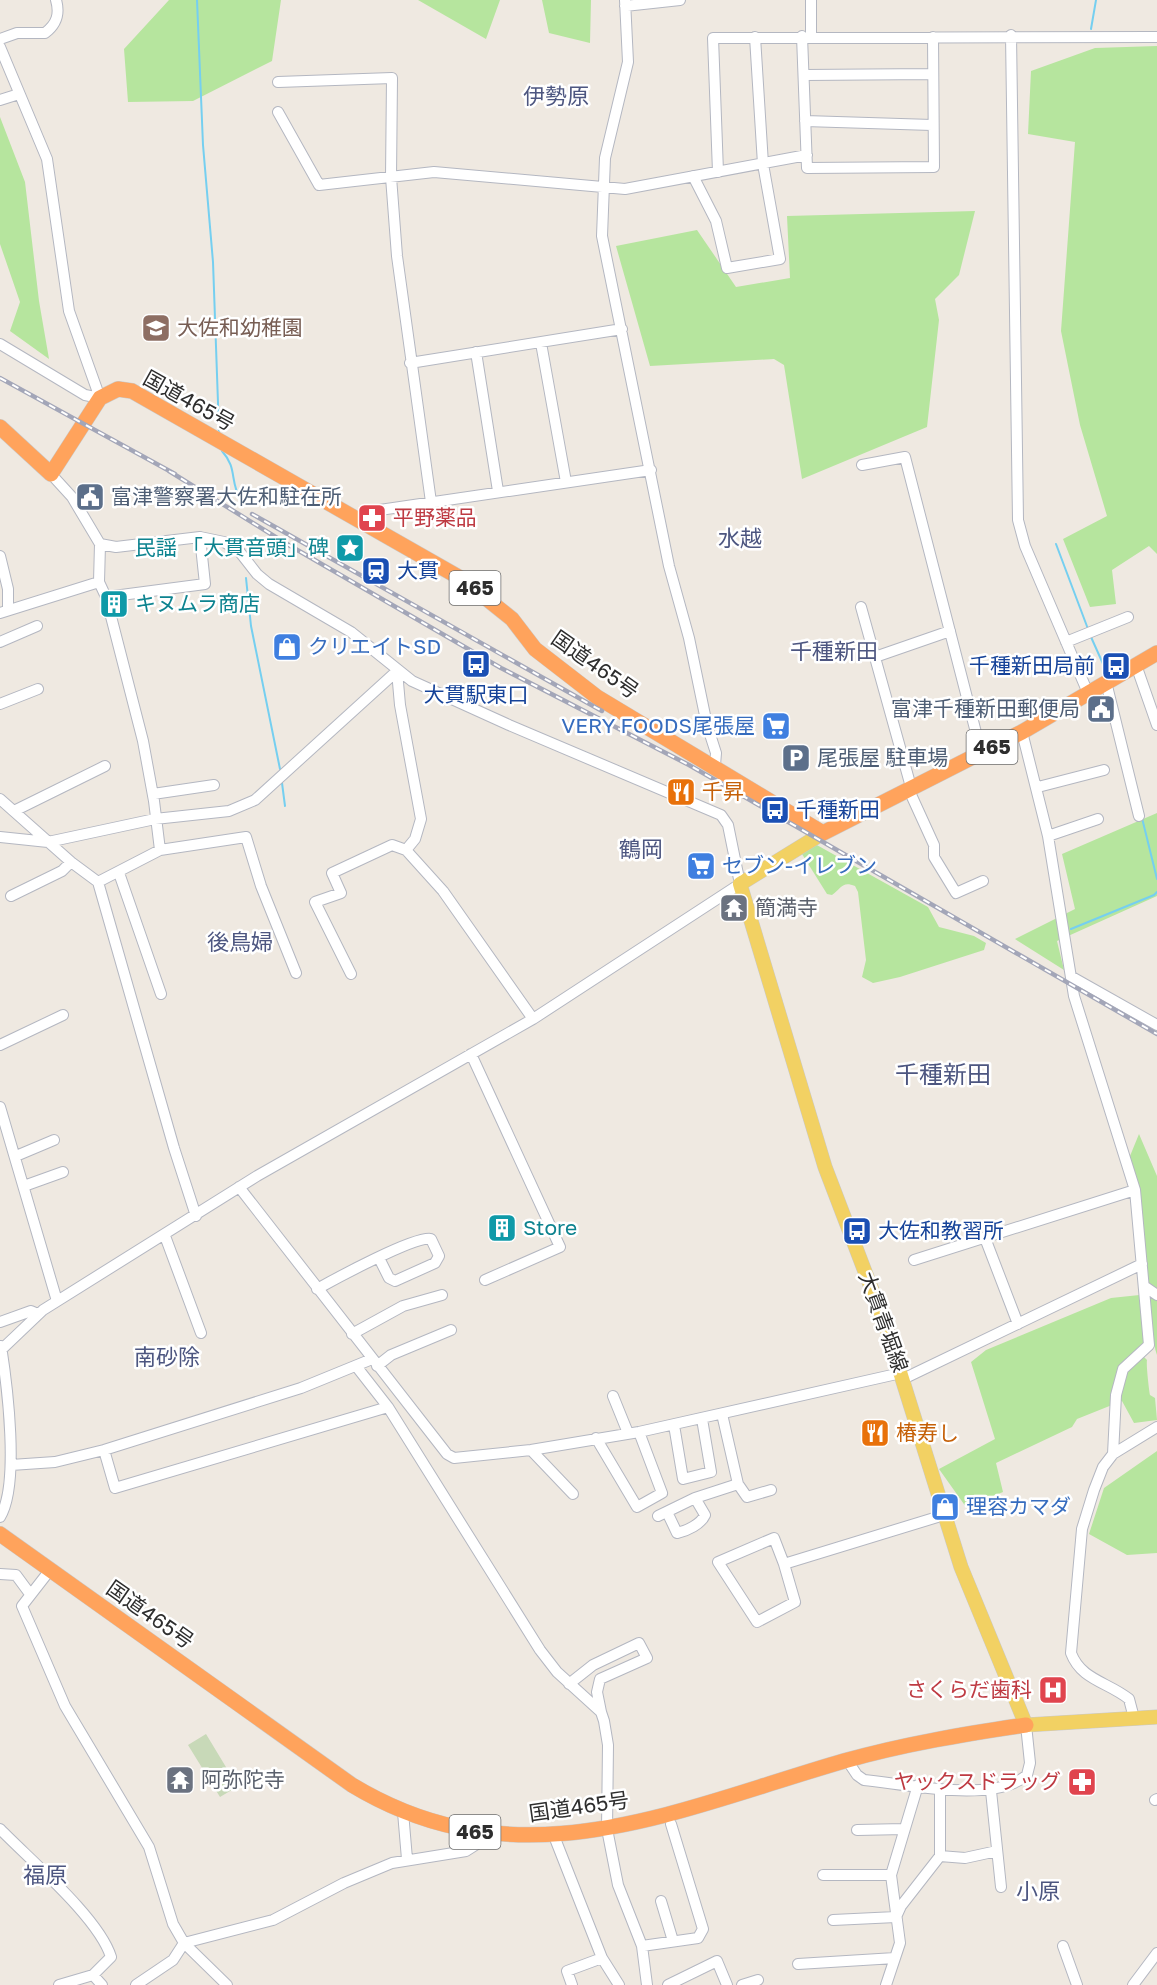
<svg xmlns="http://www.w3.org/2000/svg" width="1157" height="1985" font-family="'Golos Text','Noto Sans JP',sans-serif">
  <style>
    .green { fill: #b6e59e }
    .cemetery { fill: #c8d9b8 }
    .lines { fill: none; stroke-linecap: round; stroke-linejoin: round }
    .stream { stroke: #75cff0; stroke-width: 2 }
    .minor-casing { stroke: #b4b7c1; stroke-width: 12 }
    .major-casing { stroke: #c9c9c9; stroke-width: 15 }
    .highway-casing { stroke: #c9c9c9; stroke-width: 16 }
    .minor { stroke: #fff; stroke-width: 10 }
    .major { stroke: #f2d163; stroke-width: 14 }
    .highway { stroke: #ffa35c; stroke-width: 15 }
    .rail-casing { stroke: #a3a6b8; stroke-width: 4.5 }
    .rail { stroke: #fff; stroke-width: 2; stroke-dasharray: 7; stroke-linecap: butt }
    .labels { text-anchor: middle; stroke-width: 5; stroke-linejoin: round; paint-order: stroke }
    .shield { fill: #fff; stroke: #6d6d6d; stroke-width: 1.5 }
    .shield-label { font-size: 20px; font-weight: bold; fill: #2e2e2e }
    .education-label { font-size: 21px; fill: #785e54; stroke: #fff; text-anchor: start }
    .street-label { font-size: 21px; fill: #2e2e2e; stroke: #fff }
    .service-label { font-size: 21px; fill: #4e5e75; stroke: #fff; text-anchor: start }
    .health-label { font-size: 21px; fill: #be3a42; stroke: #fff; text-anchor: end }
    .culture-label { font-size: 21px; fill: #0d838f; stroke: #fff; text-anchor: start }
    .transit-label { font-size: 21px; fill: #164399; stroke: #fff; text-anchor: start }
    .shop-label { font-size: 21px; fill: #366cbe; stroke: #fff; text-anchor: start }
    .food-label { font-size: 21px; fill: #c56008; stroke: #fff; text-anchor: start }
    .worship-label { font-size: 21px; fill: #5b616d; stroke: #fff; text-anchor: start }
    .neighbourhood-label { font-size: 22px; fill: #4d5680; stroke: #fff }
    .quarter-label { font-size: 24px; fill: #4d5680; stroke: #fff }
  </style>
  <rect width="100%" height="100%" fill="#efe9e1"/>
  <path class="green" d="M 169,0 L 281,0 L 272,61 L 193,101 L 128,102 L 124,49 Z
    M 418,0 L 500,0 L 486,39 Z
    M 542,0 L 591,0 L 590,43 L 549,33 Z
    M 1157,46 L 1157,554 L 1149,546 L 1112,570 L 1116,604 L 1090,607 L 1063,539 L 1107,516 L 1080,425 L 1061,331 L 1075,142 L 1028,134 L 1031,71 L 1095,48 Z
    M 0,117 L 25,182 L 39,301 L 49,359 L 10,331 L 20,302 L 0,244 Z
    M 975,211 L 959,275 L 935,299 L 939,320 L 927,427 L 802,479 L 784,365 L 774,359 L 650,366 L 616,246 L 697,230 L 736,287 L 790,278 L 787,216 Z
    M 1157,813 L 1157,896 L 1057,941 L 1064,970 L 1015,939 L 1075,909 L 1062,854 Z
    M 815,844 L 928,907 L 939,927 L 974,936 L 986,943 L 984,950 L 900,977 L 873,983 L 862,977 L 866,960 L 858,892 L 855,886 C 842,881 842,888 832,895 L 827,894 L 802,854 Z
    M 1139,1134 L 1157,1176 L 1157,1355 C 1152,1342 1155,1327 1149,1314 L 1143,1356 L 1147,1360 C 1146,1364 1149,1390 1150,1395 L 1155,1398 L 1157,1420 L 1134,1423 L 1122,1401 L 1077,1419 L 1072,1427 L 996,1463 L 1003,1492 L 966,1507 L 939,1469 L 995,1439 L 971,1362 L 986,1350 L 1111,1298 L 1149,1294 L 1130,1156 Z
    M 1157,1451 L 1157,1553 L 1127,1555 L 1089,1534 L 1104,1488 Z"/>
  <path class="cemetery" d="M 206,1734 L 232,1777 L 240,1773 L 245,1782 L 220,1797 L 188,1745 Z"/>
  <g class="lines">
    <path class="stream" d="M 197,0 L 203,145 L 213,262 L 219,431
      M 1091,29 L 1096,0
      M 222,451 C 238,469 229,480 241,501
      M 1056,544 L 1088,629
      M 246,578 L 251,626 L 280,769
      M 1091,637 L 1108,675
      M 282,783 L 285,806
      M 1142,818 L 1157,879
      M 1071,929 L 1154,895 L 1157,892"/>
    <g class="minor-casing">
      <path id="minor" d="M 625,0 L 628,62 L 605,158 L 602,236 L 669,566 L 689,638 L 707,725 L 716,753 L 715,765
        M 811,0 L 811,36
        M 625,6 L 680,0
        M 1011,35 L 1018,520 L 1025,546 L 1088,693
        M 802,36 L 807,168 L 934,167 L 933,37
        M 0,39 L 17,33 L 45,33 C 57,24 60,14 56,0
        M 0,47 L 47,159 L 69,311 L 100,398
        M 804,75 L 933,74
        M 278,82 L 392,78 L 391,177 L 397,256 L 431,502
        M 0,100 L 19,94
        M 278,112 L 319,185 L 434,172 L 625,189 L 807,155
        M 805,121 L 932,125
        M 718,172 L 713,38 L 1157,37
        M 693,176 L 716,221 L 727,268 L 780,259 L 763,164 L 755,37
        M 541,343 L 566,482
        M 0,344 L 85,395 L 100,398
        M 476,352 L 498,491
        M 410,363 L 622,329
        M 862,465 L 905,457 L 981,752
        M 357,519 L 373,511 L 651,470
        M 100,544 L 99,582 L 106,597 L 143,741 L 154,801 L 160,850
        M 0,556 L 8,589 L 8,609
        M 106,597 L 205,584 L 200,537
        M 861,607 L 911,787
        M 0,613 L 99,582
        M 0,642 L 37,626
        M 1066,642 L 1128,617
        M 875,657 L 950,631
        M 1136,665 L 1157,725
        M 397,671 L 400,705 L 421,819 L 415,839 L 406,850
        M 1106,682 L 1139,816
        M 0,704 L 38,689
        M 1022,732 L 1048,836 L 1074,996 L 1135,1190 L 1149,1345 L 1123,1369 L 1116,1395 L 1113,1454 L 1103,1467 L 1094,1490 L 1082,1529 L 1071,1653 C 1081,1680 1108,1682 1129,1699 L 1134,1718
        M 1038,787 L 1104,770
        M 908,788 L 934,845 L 934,857 L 956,893 L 983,881
        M 153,794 L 214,785
        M 0,799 L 71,862 L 98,882 L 174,1148 L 196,1216
        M 14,811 L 105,766
        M 1048,836 L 1098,819
        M 0,837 L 48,842 L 155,819 L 229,811 L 255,800 L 397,671
        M 119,873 L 161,994
        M 98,882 L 160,850 L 246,837 L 261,886 L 296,973
        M 11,896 L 62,871 L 71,862
        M 351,974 L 315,902 L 341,893 L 332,873 L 392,845 L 406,850 L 443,891 L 533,1019
        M 1072,977 L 1157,1025
        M 0,1045 L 63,1015
        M 471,1054 L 560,1247 L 485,1280
        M 0,1107 L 57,1301
        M 16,1156 L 54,1140
        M 24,1186 L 63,1172
        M 239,1187 L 447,1454 L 454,1458 L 531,1450 L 639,1432 L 901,1373
        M 165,1236 L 201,1333
        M 985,1238 L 1018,1324
        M 914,1260 L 1135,1190
        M 1144,1286 L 1157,1295
        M 317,1289 C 335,1279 416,1235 431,1239 L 439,1256 L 435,1263 L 395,1281 L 389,1278 L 379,1258
        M 0,1322 L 31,1311 L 38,1314
        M 352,1334 L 403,1306 L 442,1295
        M 0,1351 L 43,1310 L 257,1176 L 533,1019 L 740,884 L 728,825 L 721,815 L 509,725 L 412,681 L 351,632 L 269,584 L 257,574 L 239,551 L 224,542 L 200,537 L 116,547 L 100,544 L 72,497 L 51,474
        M 356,1366 L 388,1407 L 540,1650 L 557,1672 L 601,1712 L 604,1721 L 608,1745 L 607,1829 L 618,1885 L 642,1946 L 647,1985
        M 377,1366 L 391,1355 L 451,1330
        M 903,1379 L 1142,1264
        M 613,1396 L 628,1433
        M 722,1414 L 738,1484 L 747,1497 L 771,1490
        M 674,1425 L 683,1479 L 711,1472 L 702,1419
        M 596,1438 L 637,1507 L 662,1493 L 639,1432
        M 104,1450 L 115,1488 L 388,1407
        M 531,1450 L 573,1494
        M 1113,1454 L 1157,1427
        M 11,1465 L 55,1462 L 104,1450 L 301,1388 L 372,1359
        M 667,1512 L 677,1533 C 687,1531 701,1524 705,1515 L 695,1498
        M 658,1516 L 695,1498 L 738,1484
        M 0,1517 C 20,1485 7,1384 1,1346
        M 784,1564 L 795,1602 L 757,1622 L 718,1562 L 774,1538 L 784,1564 L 944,1515
        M 50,1570 L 22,1606 L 65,1706 L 149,1847 L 173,1924 L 184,1943 L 227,1985
        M 0,1574 L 16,1575 L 30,1594
        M 569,1684 L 593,1665 L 639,1643 L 647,1658 L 600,1679 L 597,1692 L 601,1712
        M 847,1760 L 857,1775 L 864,1780 C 906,1784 994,1804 1027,1775 L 1030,1763 L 1026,1725
        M 991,1791 L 1001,1887
        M 1155,1800 L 1157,1799
        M 403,1812 L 407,1859
        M 0,1829 C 30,1860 99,1918 111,1957 L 93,1975
        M 857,1830 L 904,1829
        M 554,1836 L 602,1958 L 619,1985
        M 940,1856 L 940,1789
        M 823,1875 L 891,1875
        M 661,1901 L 673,1941
        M 833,1920 L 896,1917 L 901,1906 L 940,1856 L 965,1858 L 997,1851
        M 642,1946 L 698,1938 L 703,1929 L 671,1824
        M 1063,1946 L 1077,1985
        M 798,1964 L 895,1958
        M 59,1985 L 93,1975 L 102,1985
        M 136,1985 L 173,1960 L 184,1943 L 273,1920 L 344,1883 L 392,1863 L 466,1851 L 477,1844 L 480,1833
        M 572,1985 L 567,1971 L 602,1958
        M 668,1985 L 717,1961 L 727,1985
        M 742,1985 L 758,1980
        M 886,1985 L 900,1943 L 891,1875 L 918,1785
        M 1133,1985 L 1157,1953"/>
    </g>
    <g class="major-casing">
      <path id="major" d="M 823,833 L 740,884 L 825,1167 L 885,1324 L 961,1567 L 1026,1725 L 1157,1717"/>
    </g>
    <g class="highway-casing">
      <path id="highway" d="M 0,427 L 51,474 L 100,398 L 118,389 L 132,391 L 462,579 L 512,619 L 535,649 L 597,697 L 823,833 L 1022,732 L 1157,653
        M 0,1534 L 352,1785 C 519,1886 675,1810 844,1761 C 904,1744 965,1734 1026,1725"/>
    </g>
    <use href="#minor" class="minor"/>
    <use href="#major" class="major"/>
    <use href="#highway" class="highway"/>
    <g class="rail-casing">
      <path id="rail" d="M 0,378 L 175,474
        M 169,471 L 287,544 L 501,668 L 689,765 L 1157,1034
        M 252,514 L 602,711"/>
    </g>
    <use href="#rail" class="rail"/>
  </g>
  <defs>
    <g id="school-square" transform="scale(1.5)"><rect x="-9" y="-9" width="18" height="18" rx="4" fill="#8d6e63" stroke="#fff"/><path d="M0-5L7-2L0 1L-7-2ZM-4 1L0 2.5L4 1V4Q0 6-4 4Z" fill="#fff"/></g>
    <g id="civic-square" transform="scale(1.5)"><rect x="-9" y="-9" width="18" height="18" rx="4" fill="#5c6f8a" stroke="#fff"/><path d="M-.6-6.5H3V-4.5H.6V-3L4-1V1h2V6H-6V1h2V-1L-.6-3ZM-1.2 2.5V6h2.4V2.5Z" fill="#fff"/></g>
    <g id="pharmacy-square" transform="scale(1.5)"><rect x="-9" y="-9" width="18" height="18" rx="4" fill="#e0444e" stroke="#fff"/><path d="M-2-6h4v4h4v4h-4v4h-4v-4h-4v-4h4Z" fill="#fff"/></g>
    <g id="sight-square" transform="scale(1.5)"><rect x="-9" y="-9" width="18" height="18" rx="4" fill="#0f9aa8" stroke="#fff"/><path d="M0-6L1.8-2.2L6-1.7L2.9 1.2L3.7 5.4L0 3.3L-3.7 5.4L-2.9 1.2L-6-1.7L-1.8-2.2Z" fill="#fff"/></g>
    <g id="station-square" transform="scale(1.5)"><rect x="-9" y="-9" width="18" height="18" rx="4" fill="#1a4fb4" stroke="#fff"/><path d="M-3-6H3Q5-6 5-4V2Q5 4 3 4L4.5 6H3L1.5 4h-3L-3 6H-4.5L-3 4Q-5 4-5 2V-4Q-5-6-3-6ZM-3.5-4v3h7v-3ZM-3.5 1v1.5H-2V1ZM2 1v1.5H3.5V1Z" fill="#fff"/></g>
    <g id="building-square" transform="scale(1.5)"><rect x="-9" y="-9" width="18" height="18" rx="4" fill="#0f9aa8" stroke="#fff"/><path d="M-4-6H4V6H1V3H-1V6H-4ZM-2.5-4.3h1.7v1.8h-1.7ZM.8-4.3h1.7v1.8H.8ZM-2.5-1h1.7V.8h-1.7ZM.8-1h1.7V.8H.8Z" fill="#fff"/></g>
    <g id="shop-square" transform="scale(1.5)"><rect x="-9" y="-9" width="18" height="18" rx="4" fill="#3f7fe0" stroke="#fff"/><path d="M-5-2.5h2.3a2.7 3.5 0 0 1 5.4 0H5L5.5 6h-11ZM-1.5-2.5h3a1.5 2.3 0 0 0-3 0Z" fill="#fff"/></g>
    <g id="bus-square" transform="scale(1.5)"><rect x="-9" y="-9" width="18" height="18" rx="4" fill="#1a4fb4" stroke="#fff"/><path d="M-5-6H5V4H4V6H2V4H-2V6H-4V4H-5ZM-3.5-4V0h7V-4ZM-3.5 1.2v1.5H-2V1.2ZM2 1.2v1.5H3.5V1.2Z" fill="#fff"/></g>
    <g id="supermarket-square" transform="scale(1.5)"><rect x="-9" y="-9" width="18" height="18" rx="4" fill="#3f7fe0" stroke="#fff"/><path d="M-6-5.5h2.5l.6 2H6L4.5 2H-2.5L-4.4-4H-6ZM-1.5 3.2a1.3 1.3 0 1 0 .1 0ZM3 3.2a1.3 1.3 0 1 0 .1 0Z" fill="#fff"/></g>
    <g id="parking-square" transform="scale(1.5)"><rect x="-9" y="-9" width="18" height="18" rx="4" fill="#5c6f8a" stroke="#fff"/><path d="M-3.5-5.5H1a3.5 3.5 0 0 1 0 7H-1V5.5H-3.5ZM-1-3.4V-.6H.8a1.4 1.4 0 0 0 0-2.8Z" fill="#fff"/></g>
    <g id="restaurant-square" transform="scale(1.5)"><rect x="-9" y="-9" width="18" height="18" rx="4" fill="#e8710a" stroke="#fff"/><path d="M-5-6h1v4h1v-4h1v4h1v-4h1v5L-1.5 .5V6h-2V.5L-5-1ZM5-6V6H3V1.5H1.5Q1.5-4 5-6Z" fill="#fff"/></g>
    <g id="temple-square" transform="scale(1.5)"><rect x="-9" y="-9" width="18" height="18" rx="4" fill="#6b7280" stroke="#fff"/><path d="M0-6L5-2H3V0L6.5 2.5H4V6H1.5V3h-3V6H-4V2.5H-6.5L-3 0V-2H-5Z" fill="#fff"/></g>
    <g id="hospital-square" transform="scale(1.5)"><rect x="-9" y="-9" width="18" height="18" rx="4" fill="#e0444e" stroke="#fff"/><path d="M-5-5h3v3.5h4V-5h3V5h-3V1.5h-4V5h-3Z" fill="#fff"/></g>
  </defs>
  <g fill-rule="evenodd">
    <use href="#school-square" x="156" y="328"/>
    <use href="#civic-square" x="90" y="497"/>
    <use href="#pharmacy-square" x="372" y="518"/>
    <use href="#sight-square" x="350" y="548"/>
    <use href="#station-square" x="376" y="571"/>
    <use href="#building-square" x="114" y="604"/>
    <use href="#shop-square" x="287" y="647"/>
    <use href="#bus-square" x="476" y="664"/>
    <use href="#bus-square" x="1116" y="666"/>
    <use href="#civic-square" x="1101" y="709"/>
    <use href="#supermarket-square" x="776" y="726"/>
    <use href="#parking-square" x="796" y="758"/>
    <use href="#restaurant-square" x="681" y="792"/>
    <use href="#bus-square" x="775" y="810"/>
    <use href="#supermarket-square" x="701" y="866"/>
    <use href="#temple-square" x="734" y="908"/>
    <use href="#building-square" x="502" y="1228"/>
    <use href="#bus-square" x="857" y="1231"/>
    <use href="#restaurant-square" x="875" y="1433"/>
    <use href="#shop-square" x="945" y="1507"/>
    <use href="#hospital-square" x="1053" y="1690"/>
    <use href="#temple-square" x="180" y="1780"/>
    <use href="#pharmacy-square" x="1082" y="1782"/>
  </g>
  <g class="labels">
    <g class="shield">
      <rect x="449.5" y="571" width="51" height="34" rx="4.5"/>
      <rect x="966.5" y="730" width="51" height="34" rx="4.5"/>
      <rect x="449.5" y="1815" width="51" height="34" rx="4.5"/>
    </g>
    <g class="shield-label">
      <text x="475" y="595">465</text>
      <text x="992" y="754">465</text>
      <text x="475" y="1839">465</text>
    </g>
    <g class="education-label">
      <text x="177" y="335">大佐和幼稚園</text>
    </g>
    <g class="street-label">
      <text transform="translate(189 401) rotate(29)" y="7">国道465号</text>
      <text transform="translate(595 665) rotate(35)" y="7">国道465号</text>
      <text transform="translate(883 1322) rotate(70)" y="7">大貫青堀線</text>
      <text transform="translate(150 1615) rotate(35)" y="7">国道465号</text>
      <text transform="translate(579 1807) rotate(-8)" y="7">国道465号</text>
    </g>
    <g class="service-label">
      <text x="111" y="504">富津警察署大佐和駐在所</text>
      <text x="1080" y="716" text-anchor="end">富津千種新田郵便局</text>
      <text x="817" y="765">尾張屋 駐車場</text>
    </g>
    <g class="health-label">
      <text x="393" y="525" text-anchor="start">平野薬品</text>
      <text x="1032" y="1697">さくらだ歯科</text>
      <text x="1061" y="1789">ヤックスドラッグ</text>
    </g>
    <g class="culture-label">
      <text x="329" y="555" text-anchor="end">民謡 「大貫音頭」碑</text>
      <text x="135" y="611">キヌムラ商店</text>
      <text x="523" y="1235">Store</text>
    </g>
    <g class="transit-label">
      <text x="397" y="578">大貫</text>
      <text x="1095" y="673" text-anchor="end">千種新田局前</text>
      <text x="476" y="702" text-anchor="middle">大貫駅東口</text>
      <text x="796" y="817">千種新田</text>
      <text x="878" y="1238">大佐和教習所</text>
    </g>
    <g class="shop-label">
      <text x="308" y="654">クリエイトSD</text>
      <text x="755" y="733" text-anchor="end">VERY FOODS尾張屋</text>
      <text x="722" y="873">セブン-イレブン</text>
      <text x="966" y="1514">理容カマダ</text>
    </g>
    <g class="food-label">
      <text x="702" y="799">千昇</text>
      <text x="896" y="1440">椿寿し</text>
    </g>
    <g class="worship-label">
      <text x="755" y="915">簡満寺</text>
      <text x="201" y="1787">阿弥陀寺</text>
    </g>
    <g class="neighbourhood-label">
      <text x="556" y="104">伊勢原</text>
      <text x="740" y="546">水越</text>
      <text x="834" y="659">千種新田</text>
      <text x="641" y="857">鶴岡</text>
      <text x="240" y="950">後鳥婦</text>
      <text x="167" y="1365">南砂除</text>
      <text x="45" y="1883">福原</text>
      <text x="1038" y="1899">小原</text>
    </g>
    <g class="quarter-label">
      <text x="943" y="1083">千種新田</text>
    </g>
  </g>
</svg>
